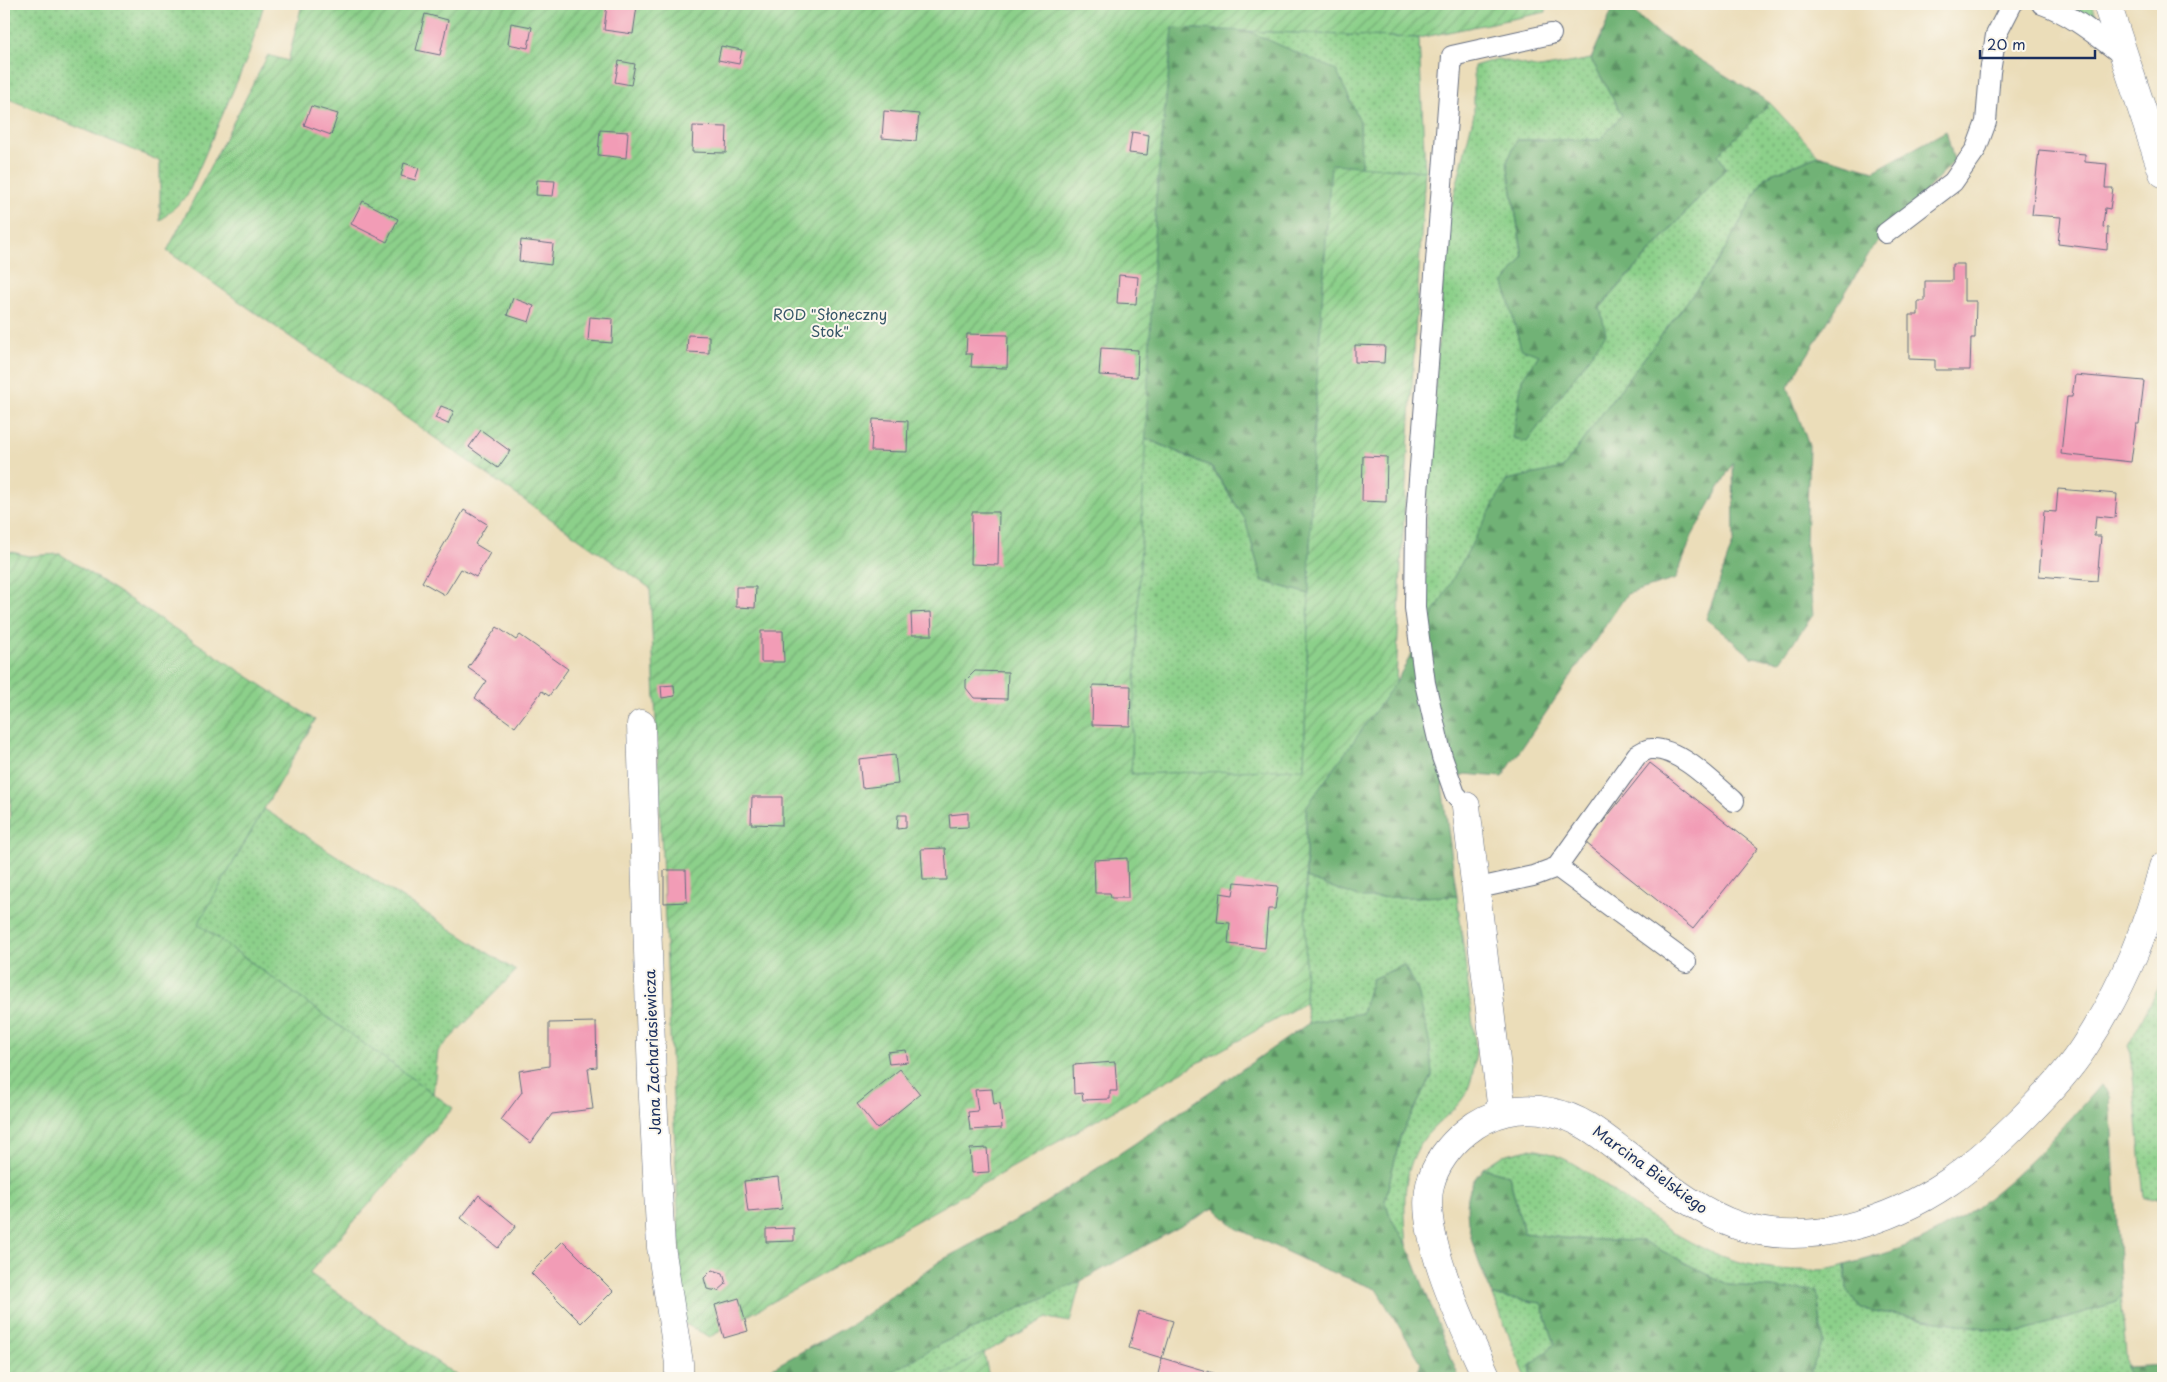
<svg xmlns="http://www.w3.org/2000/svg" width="2167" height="1382" font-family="'Playpen Sans',sans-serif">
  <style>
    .grass { fill: url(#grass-dots); stroke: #548074 }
    .forest { fill: url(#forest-firs); stroke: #46706a }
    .garden { fill: url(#garden-furrows); stroke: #548074 }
    .building { fill: #f29cb6 }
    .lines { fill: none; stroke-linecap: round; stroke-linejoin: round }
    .service-casing { stroke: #646c7e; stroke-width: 22 }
    .minor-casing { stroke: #646c7e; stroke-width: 29 }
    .tertiary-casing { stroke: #646c7e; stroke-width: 29 }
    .service { stroke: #fff; stroke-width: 20 }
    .minor { stroke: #fff; stroke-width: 28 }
    .tertiary { stroke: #fff; stroke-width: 28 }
    .labels { text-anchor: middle; stroke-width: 4; stroke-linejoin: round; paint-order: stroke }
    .park-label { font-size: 15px; fill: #375769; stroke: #fbf7ec }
    .street-label { font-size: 15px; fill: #1b2f5e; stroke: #fbf7ec }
  </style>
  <defs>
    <pattern id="grass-dots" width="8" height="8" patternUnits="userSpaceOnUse" patternTransform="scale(1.25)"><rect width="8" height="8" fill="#8cd08a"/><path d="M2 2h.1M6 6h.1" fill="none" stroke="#72a974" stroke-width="1.8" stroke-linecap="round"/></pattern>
    <pattern id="forest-firs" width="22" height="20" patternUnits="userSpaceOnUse" patternTransform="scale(1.25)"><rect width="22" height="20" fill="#71b276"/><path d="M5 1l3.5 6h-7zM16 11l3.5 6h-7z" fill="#5c9164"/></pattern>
    <pattern id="garden-furrows" width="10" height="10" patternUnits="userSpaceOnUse" patternTransform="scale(1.25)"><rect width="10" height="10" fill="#8cd08a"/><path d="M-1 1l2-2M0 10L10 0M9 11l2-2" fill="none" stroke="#72a974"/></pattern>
  </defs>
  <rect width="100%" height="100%" fill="#fbf7ec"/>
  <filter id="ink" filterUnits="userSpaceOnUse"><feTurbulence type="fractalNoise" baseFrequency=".02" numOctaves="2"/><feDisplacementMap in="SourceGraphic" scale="10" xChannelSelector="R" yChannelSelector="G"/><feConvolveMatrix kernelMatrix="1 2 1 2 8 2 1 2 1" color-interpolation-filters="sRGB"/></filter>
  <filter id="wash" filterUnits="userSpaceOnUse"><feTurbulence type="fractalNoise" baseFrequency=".0096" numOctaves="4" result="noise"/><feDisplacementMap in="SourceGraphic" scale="20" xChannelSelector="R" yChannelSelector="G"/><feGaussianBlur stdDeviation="1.12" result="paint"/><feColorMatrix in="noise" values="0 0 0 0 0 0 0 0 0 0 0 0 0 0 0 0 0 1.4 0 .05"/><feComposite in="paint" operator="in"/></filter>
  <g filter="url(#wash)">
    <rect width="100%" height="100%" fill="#ebddb9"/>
    <path class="grass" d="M 4,4 L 264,4 L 249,54 L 187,196 L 160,221 L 160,161 L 4,97 Z
      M 2067,4 L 2092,4 L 2099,24 L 2099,23 Z
      M 1248,31 L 1419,38 L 1425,171 L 1361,167 L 1360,121 Z
      M 1497,59 L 1540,68 L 1591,59 L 1622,115 L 1600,140 L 1517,140 L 1507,162 L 1539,355 L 1522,379 L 1514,438 L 1600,308 L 1726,168 L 1718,155 L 1770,103 L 1818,155 L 1765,177 L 1719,260 L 1612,400 L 1563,468 L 1507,480 L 1424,632 L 1427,497 L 1447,224 L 1474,114 L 1474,66 Z
      M 1145,438 L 1211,467 L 1245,519 L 1262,581 L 1309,594 L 1304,770 L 1131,774 Z
      M 264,809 L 516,971 L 438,1051 L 433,1094 L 198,924 Z
      M 1306,878 L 1362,898 L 1457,896 L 1476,1050 C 1474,1065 1473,1081 1465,1095 C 1454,1113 1432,1125 1421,1143 C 1401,1175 1404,1208 1407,1244 L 1390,1217 L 1385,1201 L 1401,1134 L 1432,1076 L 1418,991 L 1403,965 L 1372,979 L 1362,1013 L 1309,1023 L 1305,1003 Z
      M 2163,974 L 2163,1198 L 2144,1199 L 2131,1054 L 2128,1046 L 2159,987 Z
      M 1528,1149 C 1565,1152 1589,1174 1618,1195 C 1676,1236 1721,1268 1796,1270 C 1815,1270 1827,1271 1845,1265 L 1847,1289 L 1860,1309 L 2016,1333 L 2117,1302 L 2121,1294 L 2128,1378 L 1808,1378 L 1823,1341 L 1817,1291 L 1728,1285 L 1643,1241 L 1571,1239 L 1524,1233 L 1509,1175 L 1483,1168 L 1503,1155 Z
      M 1081,1281 L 1070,1322 L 1047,1318 L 939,1378 L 882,1378 L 940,1344 Z
      M 1493,1296 L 1541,1303 L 1555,1344 L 1530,1366 L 1532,1378 L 1526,1378 Z"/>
    <path class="forest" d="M 1615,4 L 1625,4 L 1657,33 L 1770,103 L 1718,155 L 1726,168 L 1600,307 L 1606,334 L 1527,442 L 1513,438 L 1522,379 L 1539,355 L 1521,349 L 1504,283 L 1523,257 L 1507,162 L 1517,140 L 1600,140 L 1622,115 L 1591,59 Z
      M 1173,28 L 1248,31 L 1336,70 L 1360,121 L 1361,167 L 1331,165 L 1313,443 L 1309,594 L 1262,581 L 1245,519 L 1212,467 L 1145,438 L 1156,197 Z
      M 1946,131 L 1954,161 L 1873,247 L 1788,387 L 1809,446 L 1806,545 L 1813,615 L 1780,661 L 1752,657 L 1706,619 L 1734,540 L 1733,463 L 1692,536 L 1676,579 L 1627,594 L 1502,777 L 1465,774 L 1442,785 L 1457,896 L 1362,898 L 1306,878 L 1306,807 L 1396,682 L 1507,480 L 1563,468 L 1612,400 L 1719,260 L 1765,177 L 1818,155 L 1874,171 Z
      M 1404,965 L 1418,991 L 1430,1045 L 1432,1076 L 1401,1134 L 1385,1201 L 1390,1217 L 1407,1244 L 1459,1378 L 1416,1378 L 1421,1362 L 1376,1289 L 1319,1267 L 1236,1228 L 1214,1208 L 1081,1281 L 940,1344 L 882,1378 L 759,1378 L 765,1372 L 857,1321 L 940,1261 L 1031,1212 L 1134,1144 L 1309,1023 L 1362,1013 L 1372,979 Z
      M 2100,1085 L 2107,1089 L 2110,1096 L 2121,1294 L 2117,1302 L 2016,1333 L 1860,1309 L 1847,1289 L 1845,1265 C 1865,1259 1887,1254 1906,1246 C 1985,1215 2046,1148 2100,1085 Z
      M 1483,1168 L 1509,1175 L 1524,1233 L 1571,1239 L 1643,1241 L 1728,1285 L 1817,1291 L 1823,1342 L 1808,1378 L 1532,1378 L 1530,1366 L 1555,1344 L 1541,1303 L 1493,1296 C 1480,1267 1457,1215 1472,1184 C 1474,1178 1480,1173 1483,1168 Z
      M 2163,1365 L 2163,1378 L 2128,1378 L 2127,1367 Z"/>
    <path class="garden" d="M 302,4 L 1546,4 L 1546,12 L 1419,38 L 1173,28 L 1156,197 L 1131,774 L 1304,769 L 1313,443 L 1331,164 L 1425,171 L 1401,566 L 1396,682 L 1306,807 L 1305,1003 L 710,1337 L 683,1323 L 650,588 L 167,251 L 268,55 L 288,61 Z
      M 4,550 L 28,556 L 60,554 L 315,720 L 198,924 L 453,1108 L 309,1273 L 460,1378 L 4,1378 L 4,898 L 11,797 L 4,791 Z
      M 984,1352 L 989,1378 L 939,1378 Z"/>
    <g id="blocks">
      <path class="building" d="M 607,4 L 637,6 L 633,34 L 604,30 Z
        M 425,14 L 448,20 L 440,55 L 416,50 Z
        M 511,23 L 532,27 L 528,48 L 508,44 Z
        M 721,46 L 742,50 L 739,64 L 718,60 Z
        M 619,61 L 635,64 L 631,85 L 615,82 Z
        M 311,106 L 338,114 L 331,135 L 304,125 Z
        M 884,111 L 919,114 L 916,141 L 882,138 Z
        M 693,126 L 727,127 L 726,153 L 692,152 Z
        M 600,130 L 628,132 L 626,158 L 598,155 Z
        M 1132,132 L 1149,135 L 1147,155 L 1129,153 Z
        M 2039,150 L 2085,154 L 2085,162 L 2107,164 L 2105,188 L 2113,188 L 2110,209 L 2105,208 L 2103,227 L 2108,228 L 2107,250 L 2058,244 L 2061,217 L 2032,215 Z
        M 404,163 L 419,168 L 415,180 L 401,176 Z
        M 537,180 L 555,181 L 553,196 L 536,195 Z
        M 363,201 L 398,219 L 387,242 L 351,224 Z
        M 521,240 L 553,244 L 551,265 L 519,261 Z
        M 1952,264 L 1964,264 L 1964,301 L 1976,301 L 1975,338 L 1971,338 L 1970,370 L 1935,370 L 1935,360 L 1909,359 L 1909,315 L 1918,315 L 1918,301 L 1925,301 L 1925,281 L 1952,281 Z
        M 1119,275 L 1138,277 L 1136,304 L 1117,303 Z
        M 513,298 L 534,306 L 529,322 L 507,315 Z
        M 590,317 L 613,319 L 612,343 L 588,341 Z
        M 967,334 L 1008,335 L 1007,368 L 971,367 L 972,354 L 966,354 Z
        M 688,335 L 709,336 L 709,353 L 687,352 Z
        M 1355,345 L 1385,346 L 1384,363 L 1355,362 Z
        M 1101,348 L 1138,350 L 1137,377 L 1099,375 Z
        M 2075,375 L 2144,381 L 2139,424 L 2136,424 L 2131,462 L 2061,454 L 2067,397 L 2072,397 Z
        M 441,406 L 454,411 L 448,424 L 435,418 Z
        M 873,419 L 908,421 L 907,452 L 871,451 Z
        M 481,430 L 510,451 L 498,468 L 469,447 Z
        M 1363,456 L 1387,457 L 1386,502 L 1362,501 Z
        M 2058,489 L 2117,494 L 2115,518 L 2096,516 L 2094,536 L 2101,536 L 2097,581 L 2039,576 L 2044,511 L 2056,512 Z
        M 464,510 L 487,524 L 475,544 L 490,553 L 476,577 L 461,569 L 445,595 L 422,582 Z
        M 972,512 L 999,512 L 998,565 L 971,564 Z
        M 736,587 L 756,587 L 755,608 L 736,607 Z
        M 931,612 L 932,635 L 912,635 L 911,613 Z
        M 497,627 L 516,640 L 520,635 L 568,669 L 549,696 L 542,691 L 515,727 L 475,698 L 487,681 L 468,668 Z
        M 761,631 L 783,631 L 784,662 L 761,662 Z
        M 975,671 L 1008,672 L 1007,699 L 974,698 L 966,688 L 966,680 Z
        M 674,685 L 675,696 L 662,698 L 661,686 Z
        M 1093,685 L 1131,686 L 1130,726 L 1092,725 Z
        M 895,755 L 898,784 L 862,788 L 859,759 Z
        M 1650,763 L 1758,848 L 1693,929 L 1586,843 Z
        M 752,797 L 782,797 L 782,825 L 751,824 Z
        M 968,813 L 968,827 L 950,828 L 949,815 Z
        M 898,815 L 906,815 L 906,828 L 897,829 Z
        M 945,848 L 947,880 L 923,880 L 921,849 Z
        M 1127,858 L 1128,898 L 1111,898 L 1110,893 L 1095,893 L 1094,860 Z
        M 664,870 L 686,870 L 687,902 L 664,903 Z
        M 1235,882 L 1278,886 L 1275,909 L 1268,909 L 1265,948 L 1228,944 L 1230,923 L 1217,922 L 1220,893 L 1233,895 Z
        M 596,1022 L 597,1067 L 588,1068 L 593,1109 L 552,1114 L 531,1143 L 501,1120 L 522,1092 L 519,1071 L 549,1066 L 549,1023 Z
        M 906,1050 L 908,1062 L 889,1064 L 887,1052 Z
        M 1115,1062 L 1117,1091 L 1110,1091 L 1110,1099 L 1083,1100 L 1082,1093 L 1074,1094 L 1073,1065 Z
        M 900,1069 L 920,1094 L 877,1129 L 857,1104 Z
        M 992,1089 L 994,1104 L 1000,1103 L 1002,1128 L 970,1130 L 968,1112 L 978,1111 L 975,1090 Z
        M 987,1148 L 989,1172 L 972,1173 L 970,1149 Z
        M 778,1177 L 782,1209 L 748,1212 L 744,1181 Z
        M 479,1195 L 516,1226 L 498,1248 L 461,1218 Z
        M 794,1228 L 794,1241 L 766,1242 L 766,1229 Z
        M 563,1241 L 613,1291 L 581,1323 L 531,1273 Z
        M 712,1270 L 723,1273 L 726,1284 L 718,1291 L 707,1289 L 704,1278 Z
        M 739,1298 L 748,1331 L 724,1338 L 715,1305 Z
        M 1139,1311 L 1173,1321 L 1162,1358 L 1129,1348 Z
        M 1162,1358 L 1220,1375 L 1219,1378 L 1157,1378 Z"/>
    </g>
  </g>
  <g filter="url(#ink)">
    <use href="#blocks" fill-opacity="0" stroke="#646c7e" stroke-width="1"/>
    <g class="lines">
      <g class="service-casing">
        <path id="service" d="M 2042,4 C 2073,15 2098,37 2124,56
          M 1886,233 L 1953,182 L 1976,149 L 1986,122 L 1990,72 L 1996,35 L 2012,4
          M 1466,806 L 1455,794 L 1442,757 L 1425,683 L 1415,608 L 1416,518 L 1452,56 L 1551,34
          M 1557,867 L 1686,962
          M 1474,889 L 1533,876 L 1557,867 L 1637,755 C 1641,753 1646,749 1651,749 C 1679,747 1714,784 1734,801"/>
      </g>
      <g class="minor-casing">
        <path id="minor" d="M 2107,4 L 2163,173
          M 641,724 L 652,1079 L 661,1247 L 679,1363 L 679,1378
          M 1466,806 L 1502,1112"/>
      </g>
      <g class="tertiary-casing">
        <path id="tertiary" d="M 1487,1378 C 1466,1331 1418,1236 1430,1185 C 1435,1164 1450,1145 1466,1132 C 1490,1112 1521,1105 1551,1112 C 1579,1117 1600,1134 1623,1152 C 1659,1179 1695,1211 1739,1226 C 1808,1248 1890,1222 1949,1182 C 1977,1163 2002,1139 2026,1115 C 2047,1094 2068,1072 2084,1047 C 2120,992 2147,930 2163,867"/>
      </g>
      <use href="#service" class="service"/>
      <use href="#minor" class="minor"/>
      <use href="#tertiary" class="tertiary"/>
    </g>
  </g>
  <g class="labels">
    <g class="park-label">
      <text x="830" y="320">ROD "Słoneczny<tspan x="830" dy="17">Stok"</tspan></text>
    </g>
    <g class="street-label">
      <text transform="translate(653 1052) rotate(-92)" y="5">Jana Zachariasiewicza</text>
      <text transform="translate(1650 1170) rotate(36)" y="5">Marcina Bielskiego</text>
    </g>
  </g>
  <rect width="2167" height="1382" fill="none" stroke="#fbf7ec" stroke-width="20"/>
  <path d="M1980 50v8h115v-8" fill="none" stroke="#1b2f5e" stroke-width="2.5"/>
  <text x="1987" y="50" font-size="15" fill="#1b2f5e" stroke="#fbf7ec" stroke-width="4" paint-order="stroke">20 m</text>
</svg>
